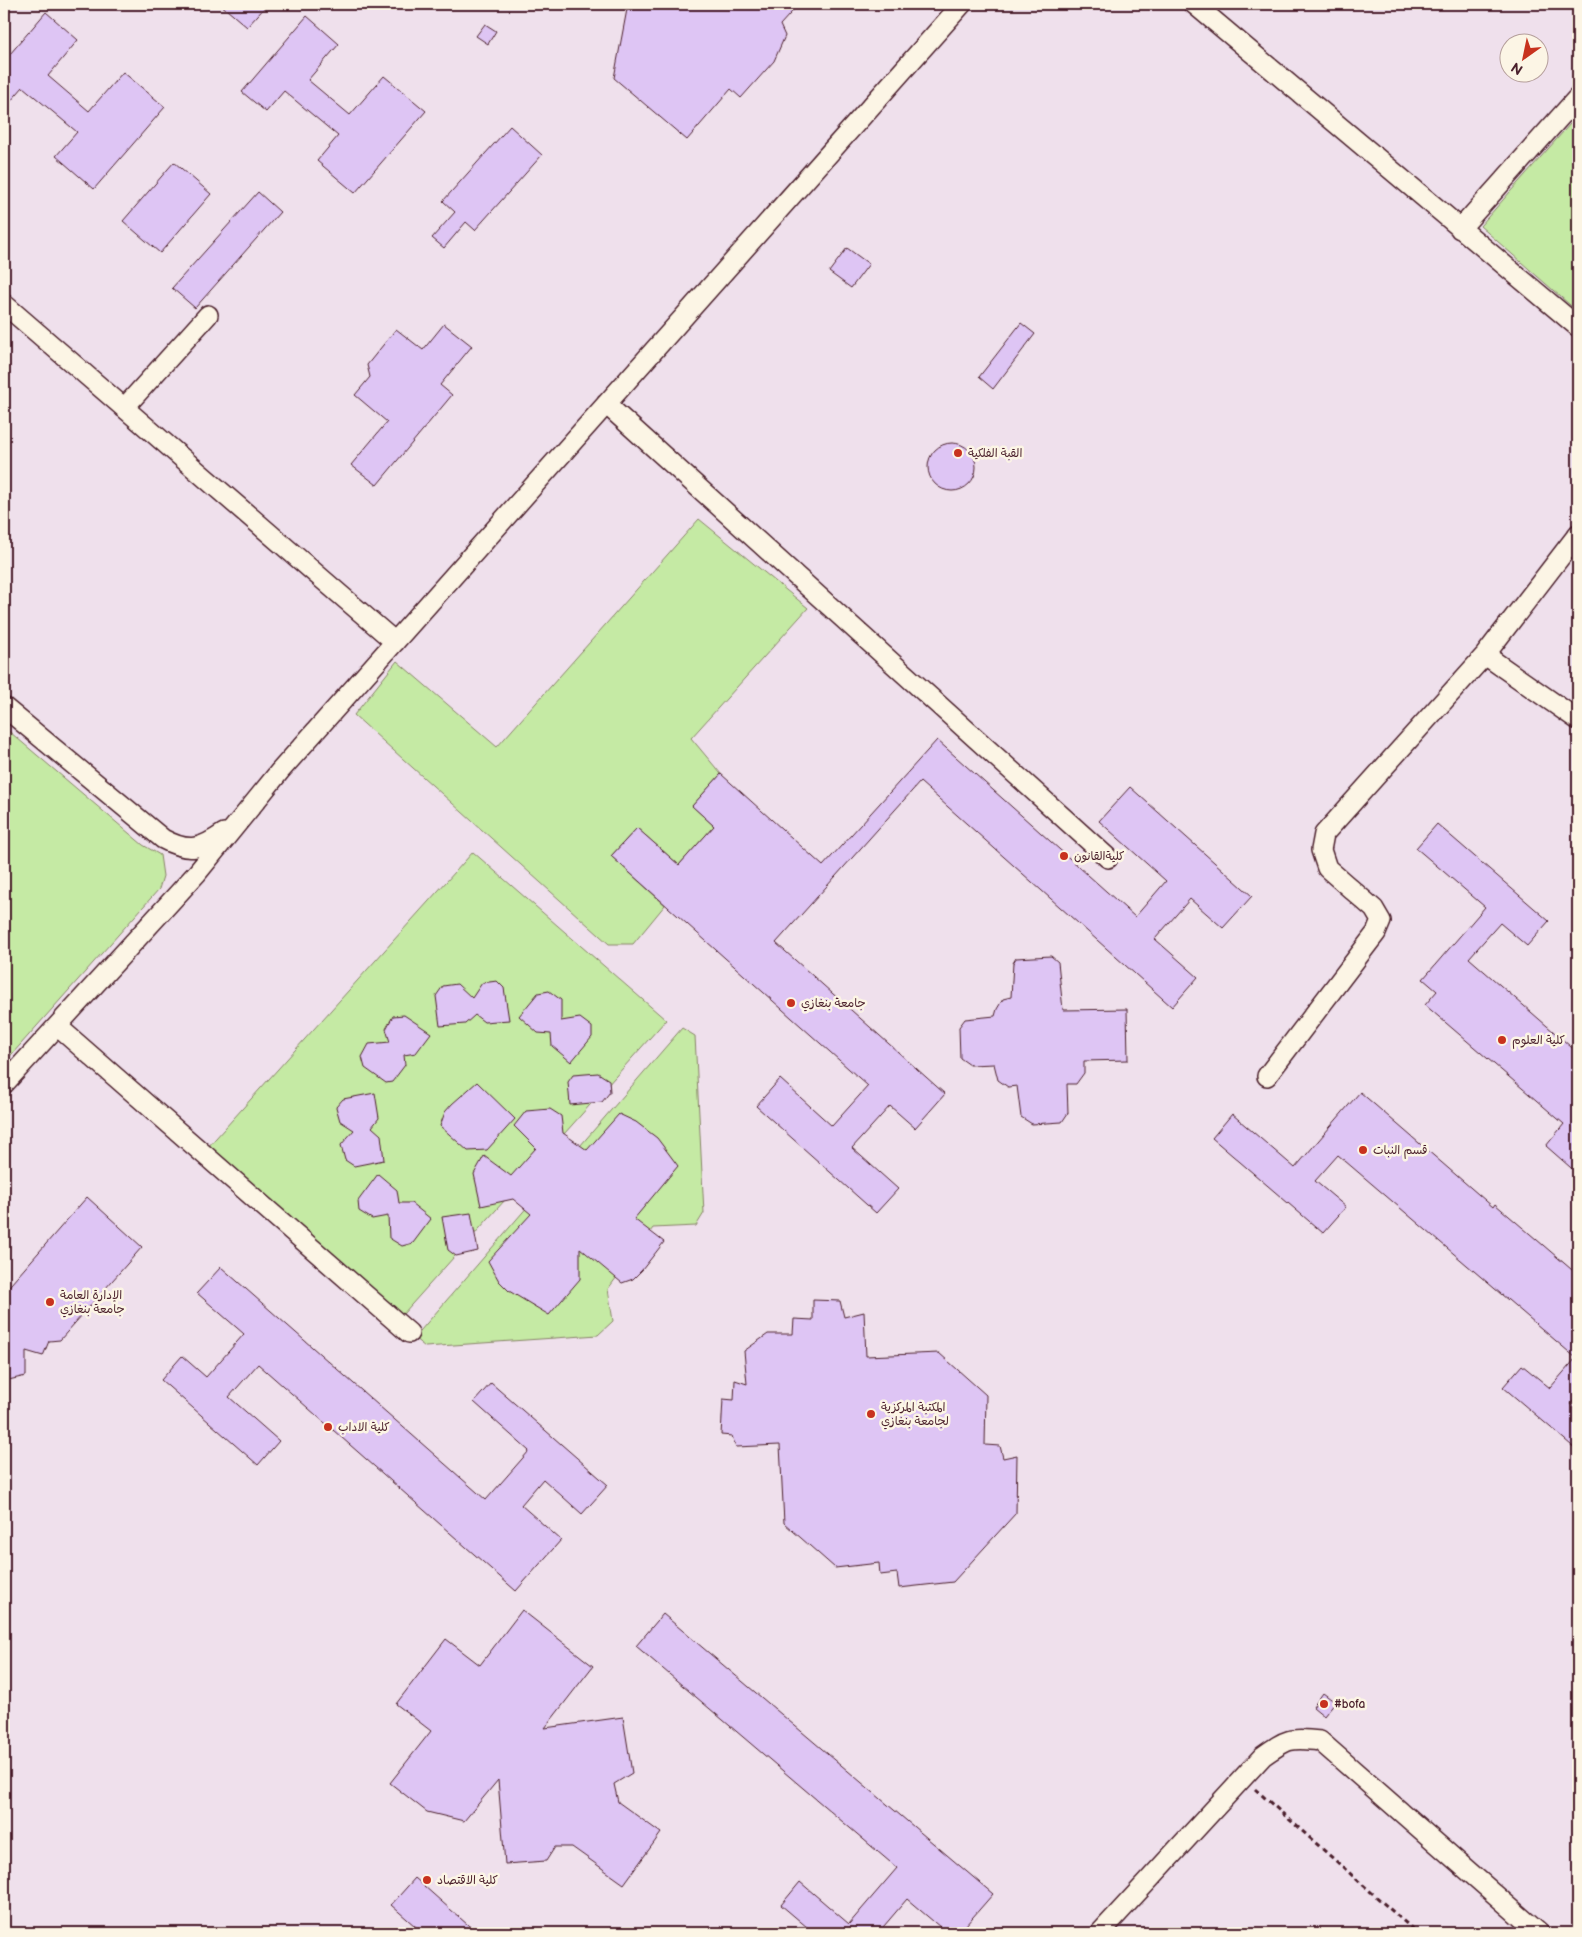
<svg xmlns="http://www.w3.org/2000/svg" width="1582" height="1937" font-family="'Balsamiq Sans','Playpen Sans Arabic',sans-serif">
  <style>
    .built { fill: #efe0ec; fill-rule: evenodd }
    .green { fill: #c5eaa4; stroke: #888468 }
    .building { fill: #dec5f4; stroke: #4a1f2b }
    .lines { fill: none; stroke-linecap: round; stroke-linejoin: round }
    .minor-casing { stroke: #4a1f2b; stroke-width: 22 }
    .path { stroke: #4a1f2b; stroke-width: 3; stroke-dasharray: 5 4; stroke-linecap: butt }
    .minor { stroke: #fcf5e5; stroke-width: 19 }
    .poi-dot { fill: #c8321e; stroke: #fcf5e5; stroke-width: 2 }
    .labels { text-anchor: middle; stroke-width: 5; stroke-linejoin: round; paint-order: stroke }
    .poi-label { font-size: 12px; fill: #4a1f2b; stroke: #fcf5e5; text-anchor: start }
  </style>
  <rect width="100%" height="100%" fill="#f6ebe8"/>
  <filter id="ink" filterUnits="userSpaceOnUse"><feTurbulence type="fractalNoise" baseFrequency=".02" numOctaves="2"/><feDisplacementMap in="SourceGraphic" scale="10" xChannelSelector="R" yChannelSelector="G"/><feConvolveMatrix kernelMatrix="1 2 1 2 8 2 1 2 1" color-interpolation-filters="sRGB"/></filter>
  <g filter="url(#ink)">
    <path class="built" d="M 4,4 L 1578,4 L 1578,1933 L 4,1933 ZM 1510,42 L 1540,42 L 1540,72 L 1510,72 Z"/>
    <path class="green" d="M 1578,115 L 1578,312 L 1480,226 Z
      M 699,519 L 808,608 L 691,738 L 721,774 L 692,806 L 714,826 L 679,865 L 637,828 L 611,856 L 665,905 L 633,944 L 609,944 L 354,715 L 397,661 L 497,747 Z
      M 4,727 L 143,845 L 160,855 L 163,876 L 159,889 L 4,1063 Z
      M 473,852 L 666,1020 L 403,1314 L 207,1148 Z
      M 682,1028 L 695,1036 L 704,1213 L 696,1226 L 653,1228 L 608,1289 L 613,1321 L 598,1335 L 425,1347 L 414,1338 Z"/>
    <path class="building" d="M 220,4 L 268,4 L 247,27 Z
      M 628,4 L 799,4 L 780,25 L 785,36 L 774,61 L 741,98 L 731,89 L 687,140 L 614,78 Z
      M 46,12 L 78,40 L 48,76 L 89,111 L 123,72 L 165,107 L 94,189 L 56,156 L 77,132 L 23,87 L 4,109 L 4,61 Z
      M 307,16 L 339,44 L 308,80 L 350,115 L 384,76 L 426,111 L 355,193 L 317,161 L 338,136 L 284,91 L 266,112 L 242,92 Z
      M 485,24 L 496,31 L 488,44 L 476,36 Z
      M 510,126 L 542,155 L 475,230 L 466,222 L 444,248 L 432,238 L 455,212 L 443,201 Z
      M 174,162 L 211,194 L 160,253 L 123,221 Z
      M 258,192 L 280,212 L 195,308 L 172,288 Z
      M 847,248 L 869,264 L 851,288 L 829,272 Z
      M 1021,323 L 1035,334 L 993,389 L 979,377 Z
      M 444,324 L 472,346 L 440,385 L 452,395 L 377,485 L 351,465 L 387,422 L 355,395 L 370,377 L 367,365 L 396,329 L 423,350 Z
      M928 467a24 24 0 1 1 48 0a24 24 0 1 1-48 0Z
      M 937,740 L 1135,917 L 1166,881 L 1099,821 L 1130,787 L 1252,896 L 1223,928 L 1190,899 L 1155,939 L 1198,977 L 1172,1007 L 920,782 L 776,943 L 945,1094 L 915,1128 L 890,1106 L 852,1148 L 898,1189 L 876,1213 L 756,1106 L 780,1079 L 832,1126 L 868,1086 L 611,856 L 637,828 L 679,865 L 714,826 L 692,806 L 721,774 L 823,866 Z
      M 1437,824 L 1549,921 L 1527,946 L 1500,923 L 1469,958 L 1578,1053 L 1578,1174 L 1546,1146 L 1564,1124 L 1425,1005 L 1437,991 L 1423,979 L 1485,907 L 1416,848 Z
      M 1051,956 L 1058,962 L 1063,1010 L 1127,1009 L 1128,1060 L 1084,1061 L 1084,1073 L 1076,1084 L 1067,1084 L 1068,1113 L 1062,1122 L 1032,1124 L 1021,1117 L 1017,1086 L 1008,1087 L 998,1080 L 994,1064 L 970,1065 L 960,1058 L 959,1027 L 965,1019 L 995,1016 L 997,1009 L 1003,999 L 1011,997 L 1013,963 L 1016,958 Z
      M 497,981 L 504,988 L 509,1020 L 484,1022 L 475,1015 L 465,1024 L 440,1026 L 436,996 L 443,986 L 457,984 L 472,998 L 482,983 Z
      M 549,991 L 561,1000 L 561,1021 L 580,1018 L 592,1027 L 592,1037 L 571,1062 L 552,1046 L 551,1034 L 538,1033 L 519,1016 L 538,993 Z
      M 404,1015 L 431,1033 L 416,1053 L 404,1055 L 405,1065 L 392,1082 L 386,1083 L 365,1068 L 362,1057 L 369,1044 L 390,1042 L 386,1029 L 393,1016 Z
      M 598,1073 L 609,1080 L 610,1092 L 602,1102 L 570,1105 L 568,1082 L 573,1075 Z
      M 477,1082 L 515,1119 L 487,1150 L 468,1151 L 440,1126 L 445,1112 L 452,1104 Z
      M 1360,1092 L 1493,1207 L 1495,1204 L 1578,1275 L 1578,1395 L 1571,1404 L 1578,1410 L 1578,1451 L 1503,1387 L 1522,1365 L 1550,1388 L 1576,1358 L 1338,1155 L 1315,1181 L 1346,1207 L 1323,1233 L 1212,1138 L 1232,1114 L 1295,1168 Z
      M 375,1093 L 379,1118 L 372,1127 L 381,1135 L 384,1160 L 354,1166 L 345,1160 L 341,1145 L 354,1130 L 340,1121 L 336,1107 L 343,1099 Z
      M 550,1109 L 561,1116 L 563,1133 L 587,1150 L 619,1114 L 636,1122 L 657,1138 L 678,1166 L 634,1219 L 664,1242 L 642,1270 L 633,1279 L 622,1283 L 580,1248 L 580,1279 L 549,1315 L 509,1291 L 499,1281 L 488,1261 L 531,1214 L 513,1199 L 481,1206 L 474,1174 L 484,1156 L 511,1176 L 536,1148 L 514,1126 L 526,1111 Z
      M 378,1174 L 397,1190 L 399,1203 L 411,1203 L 431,1219 L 413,1243 L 402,1246 L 389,1238 L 388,1216 L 372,1219 L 359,1211 L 358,1201 Z
      M 87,1197 L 142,1247 L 60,1340 L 49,1341 L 43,1356 L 26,1351 L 26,1376 L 4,1381 L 4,1292 Z
      M 471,1213 L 478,1251 L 456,1256 L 448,1250 L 442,1217 Z
      M 221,1267 L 486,1500 L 529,1451 L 474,1402 L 491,1383 L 608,1485 L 582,1514 L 543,1479 L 521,1505 L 561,1540 L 516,1591 L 258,1364 L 229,1397 L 279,1441 L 258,1465 L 161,1380 L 182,1356 L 206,1377 L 244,1334 L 197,1293 Z
      M 813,1300 L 840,1301 L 844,1317 L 864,1312 L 866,1356 L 939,1353 L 986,1395 L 985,1445 L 1000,1446 L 1003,1458 L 1017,1455 L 1016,1513 L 953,1582 L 899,1588 L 897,1573 L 880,1575 L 879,1563 L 835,1568 L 784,1523 L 780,1445 L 736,1447 L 732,1436 L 721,1435 L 723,1399 L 734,1400 L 735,1380 L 747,1384 L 744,1351 L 768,1334 L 793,1334 L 794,1319 L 813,1320 Z
      M 522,1610 L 593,1666 L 545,1728 L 623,1717 L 632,1773 L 614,1784 L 618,1802 L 661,1833 L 624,1884 L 572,1847 L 555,1847 L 546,1861 L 505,1864 L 498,1780 L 464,1821 L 427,1812 L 390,1783 L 431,1731 L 396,1704 L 446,1639 L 480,1665 Z
      M 663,1614 L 993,1894 L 959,1933 L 947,1933 L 907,1899 L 878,1933 L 814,1933 L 781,1905 L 800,1882 L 849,1924 L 897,1868 L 636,1646 Z
      M 1323,1693 L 1335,1702 L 1324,1716 L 1313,1707 Z
      M 415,1878 L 477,1933 L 423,1933 L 391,1905 Z"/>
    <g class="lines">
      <g class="minor-casing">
        <path id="minor" d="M 1194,4 L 1578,327
          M 1460,229 L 1578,97
          M 4,304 L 395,642
          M 606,404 L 1108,858
          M 124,408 L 208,315
          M 1485,655 L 1578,720
          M 4,707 L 163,839 C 189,853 201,849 224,833
          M 57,1026 L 409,1333
          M 1267,1076 L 1376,933 L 1381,921 L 1374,909 L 1327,868 L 1321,850 L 1324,834 L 1485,655 L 1578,534
          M 4,1084 L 197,873 L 280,771 L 962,4
          M 1100,1933 L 1263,1756 C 1287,1739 1290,1737 1320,1741 L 1539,1933"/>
      </g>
      <path class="path" d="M 1255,1789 L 1417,1933"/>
      <use href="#minor" class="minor"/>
    </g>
  </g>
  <g class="poi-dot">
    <circle cx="958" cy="453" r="5"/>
    <circle cx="1064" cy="856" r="5"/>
    <circle cx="791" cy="1003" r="5"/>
    <circle cx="1502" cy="1040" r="5"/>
    <circle cx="1363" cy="1150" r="5"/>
    <circle cx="50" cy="1302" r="5"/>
    <circle cx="871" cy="1414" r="5"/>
    <circle cx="328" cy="1427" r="5"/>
    <circle cx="1324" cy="1704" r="5"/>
    <circle cx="427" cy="1880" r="5"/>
  </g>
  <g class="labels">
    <g class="poi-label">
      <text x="968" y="457">القبة الفلكية</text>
      <text x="1074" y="860">كليةالقانون</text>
      <text x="801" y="1007">جامعة بنغازي</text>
      <text x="1512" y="1044">كلية العلوم</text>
      <text x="1373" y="1154">قسم النبات</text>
      <text x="60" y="1299">الإدارة العامة<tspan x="60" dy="14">جامعة بنغازي</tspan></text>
      <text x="881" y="1411">المكتبة المركزية<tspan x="881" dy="14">لجامعة بنغازي</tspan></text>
      <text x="338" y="1431">كلية الاداب</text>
      <text x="1334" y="1708">#bofa</text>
      <text x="437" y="1884">كلية الاقتصاد</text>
    </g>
  </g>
  <rect width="1582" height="1937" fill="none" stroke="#fcf5e5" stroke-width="20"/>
  <rect x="10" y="10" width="1562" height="1917" fill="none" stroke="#4a1f2b" stroke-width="2" filter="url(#ink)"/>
  <g transform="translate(1524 58) rotate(213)"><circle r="24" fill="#fcf5e5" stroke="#b59f9b"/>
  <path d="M0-4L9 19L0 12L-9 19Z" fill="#c8321e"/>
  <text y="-8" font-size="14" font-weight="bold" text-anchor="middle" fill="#4a1f2b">N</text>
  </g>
</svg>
